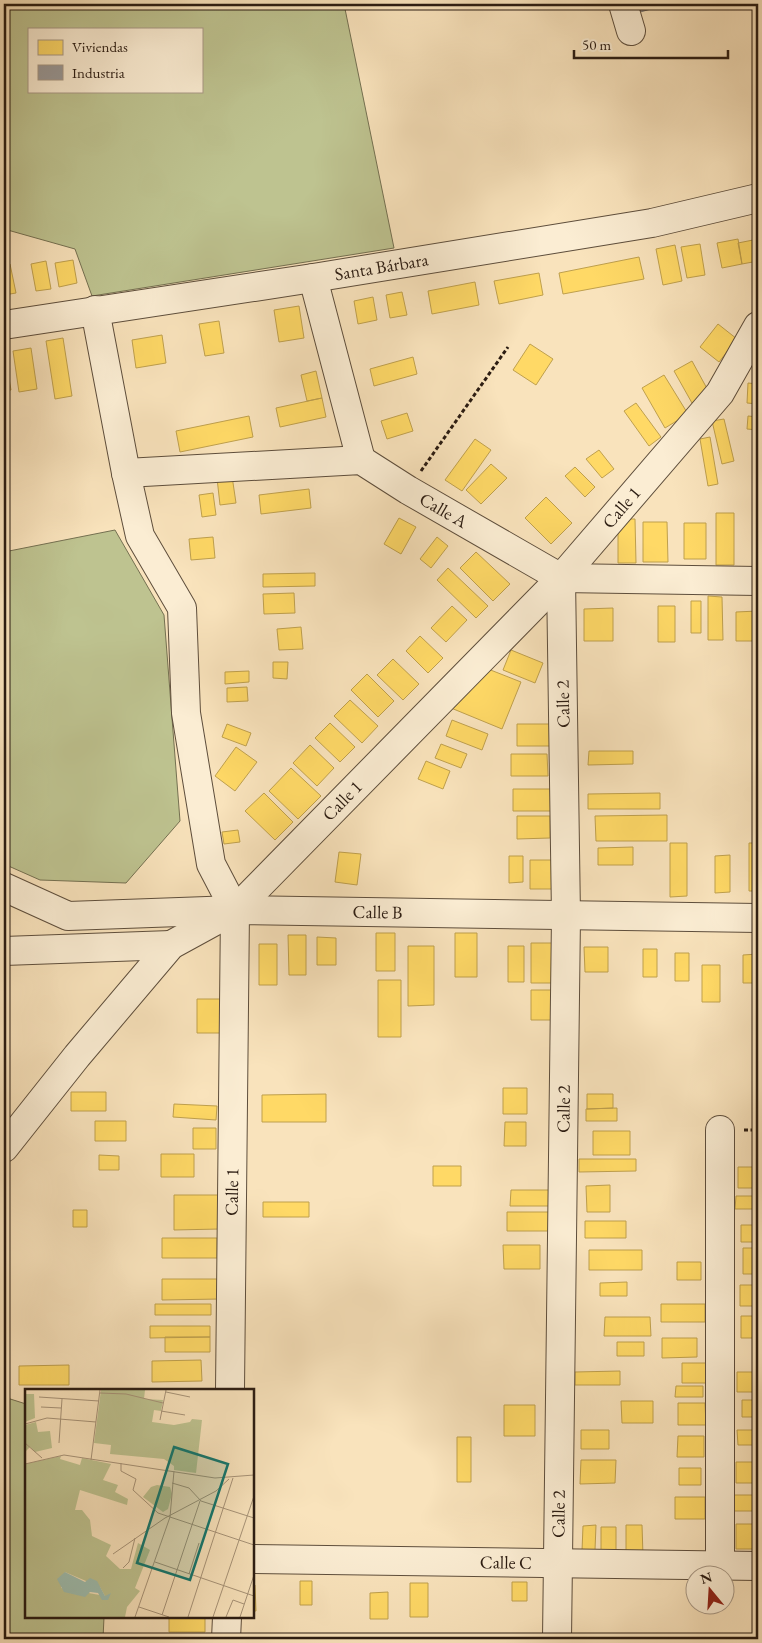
<svg xmlns="http://www.w3.org/2000/svg" width="762" height="1643" font-family="'EB Garamond',serif">
  <style>
    .green { fill: #bec390; stroke: #747051; fill-rule: evenodd }
    .homes { fill: #ffd966; stroke: #bfa04d }
    .industry { fill: #999; stroke: #787470 }
    .lines { fill: none; stroke-linecap: round; stroke-linejoin: round }
    .minor-casing { stroke: #5e4e3c; stroke-width: 30 }
    .path { stroke: #2b1c12; stroke-width: 3; stroke-dasharray: 4 2.5; stroke-linecap: butt }
    .minor { stroke: #fbedd3; stroke-width: 28 }
    .labels { text-anchor: middle; stroke-width: 5; stroke-linejoin: round; paint-order: stroke }
    .street-label { font-size: 18px; fill: #2b1c12; stroke: #fbedd3 }
    .inset-road { fill: none; stroke: #a79378; stroke-width: 1 }
    .view { fill: #0f766e; fill-opacity: 0.15; stroke: #0f766e; stroke-width: 2.5 }
    .inset-edge { fill: none; stroke: #2b1c12; stroke-width: 2.5 }
  </style>
  <rect width="100%" height="100%" fill="#f9e3bc"/>
  <filter id="stains"><feTurbulence type="fractalNoise" baseFrequency=".004" numOctaves="4"/><feColorMatrix values="0 0 0 0 .2 0 0 0 0 .09 0 0 0 0 .02 0 0 0 .5 -.17"/></filter>
  <radialGradient id="worn" r=".72"><stop offset=".6" stop-color="#630" stop-opacity="0"/><stop offset="1" stop-color="#630" stop-opacity=".3"/></radialGradient>
  <path class="green" d="M 4,4 L 344,4 L 394,248 L 92,296 L 75,249 L 4,229 ZM 29,29 L 201,29 L 201,91 L 29,91 Z
    M 115,530 L 164,615 L 180,821 L 126,883 L 40,880 L 4,864 L 4,552 Z
    M 4,1397 L 26,1404 L 26,1617 L 104,1617 L 103,1639 L 4,1639 Z"/>
  <path class="homes" d="M 738,239 L 742,264 L 722,268 L 717,243 Z
    M 758,239 L 758,261 L 742,264 L 738,243 Z
    M 700,244 L 705,275 L 687,278 L 681,247 Z
    M 675,245 L 682,281 L 663,285 L 656,249 Z
    M 639,257 L 644,279 L 563,294 L 559,273 Z
    M 73,260 L 77,283 L 59,287 L 55,263 Z
    M 46,261 L 51,289 L 36,291 L 31,264 Z
    M 10,264 L 16,293 L 4,295 L 4,265 Z
    M 539,273 L 543,295 L 499,304 L 494,281 Z
    M 475,282 L 479,305 L 432,314 L 428,291 Z
    M 402,292 L 407,315 L 390,318 L 386,295 Z
    M 373,297 L 377,320 L 358,324 L 354,301 Z
    M 299,306 L 304,338 L 279,342 L 274,310 Z
    M 219,321 L 224,353 L 205,356 L 199,324 Z
    M 718,324 L 737,339 L 719,362 L 700,347 Z
    M 162,335 L 166,363 L 136,368 L 132,340 Z
    M 63,338 L 72,396 L 55,399 L 46,341 Z
    M 530,344 L 553,359 L 536,385 L 513,370 Z
    M 31,348 L 37,389 L 19,392 L 13,351 Z
    M 4,349 L 11,390 L 4,391 Z
    M 413,357 L 417,374 L 374,386 L 370,369 Z
    M 692,361 L 710,394 L 692,403 L 674,371 Z
    M 316,371 L 322,398 L 307,401 L 301,375 Z
    M 664,375 L 688,414 L 665,428 L 642,388 Z
    M 748,383 L 758,384 L 758,404 L 747,403 Z
    M 322,398 L 326,417 L 280,427 L 276,408 Z
    M 636,403 L 661,437 L 649,446 L 624,411 Z
    M 407,413 L 413,431 L 387,439 L 381,421 Z
    M 249,416 L 253,437 L 180,452 L 176,431 Z
    M 748,416 L 758,417 L 758,430 L 747,429 Z
    M 724,419 L 734,461 L 722,464 L 712,421 Z
    M 710,437 L 718,484 L 708,486 L 700,439 Z
    M 475,439 L 491,450 L 462,491 L 445,480 Z
    M 599,450 L 614,469 L 602,478 L 586,459 Z
    M 491,464 L 507,478 L 481,504 L 466,490 Z
    M 575,467 L 595,487 L 585,497 L 565,476 Z
    M 232,476 L 236,503 L 220,505 L 217,478 Z
    M 309,489 L 311,508 L 261,514 L 259,495 Z
    M 213,493 L 216,515 L 202,517 L 199,495 Z
    M 546,497 L 572,523 L 551,544 L 525,518 Z
    M 716,513 L 734,513 L 734,565 L 716,565 Z
    M 399,518 L 416,527 L 401,554 L 384,544 Z
    M 618,519 L 635,519 L 636,563 L 618,563 Z
    M 643,522 L 667,522 L 668,562 L 643,562 Z
    M 684,523 L 706,523 L 706,559 L 684,559 Z
    M 213,537 L 215,558 L 191,560 L 189,539 Z
    M 437,537 L 448,546 L 431,568 L 420,559 Z
    M 476,552 L 510,584 L 493,601 L 460,568 Z
    M 448,568 L 488,606 L 476,618 L 437,580 Z
    M 315,573 L 315,586 L 263,587 L 263,574 Z
    M 294,593 L 295,613 L 264,614 L 263,594 Z
    M 708,596 L 722,597 L 723,640 L 708,640 Z
    M 691,601 L 701,601 L 701,633 L 691,633 Z
    M 452,606 L 467,620 L 446,642 L 431,628 Z
    M 658,606 L 675,606 L 675,642 L 658,642 Z
    M 613,608 L 613,641 L 584,641 L 584,609 Z
    M 758,611 L 758,641 L 736,641 L 736,612 Z
    M 301,627 L 303,649 L 279,650 L 277,629 Z
    M 420,636 L 443,658 L 428,673 L 406,651 Z
    M 511,650 L 543,663 L 535,683 L 503,670 Z
    M 393,659 L 419,684 L 403,700 L 377,675 Z
    M 273,662 L 288,662 L 287,679 L 273,678 Z
    M 488,669 L 521,682 L 502,729 L 451,708 Z
    M 249,671 L 249,682 L 225,684 L 225,672 Z
    M 367,674 L 394,701 L 378,717 L 351,690 Z
    M 247,687 L 248,701 L 227,702 L 227,688 Z
    M 350,700 L 378,726 L 362,743 L 334,716 Z
    M 452,720 L 488,734 L 482,750 L 446,736 Z
    M 330,723 L 355,747 L 340,762 L 315,738 Z
    M 227,724 L 251,733 L 246,746 L 222,737 Z
    M 517,724 L 551,724 L 551,746 L 517,746 Z
    M 441,744 L 467,754 L 461,768 L 435,758 Z
    M 310,745 L 334,768 L 317,786 L 293,763 Z
    M 236,747 L 257,762 L 235,791 L 215,776 Z
    M 589,751 L 633,751 L 633,764 L 588,765 Z
    M 511,754 L 547,754 L 548,776 L 511,776 Z
    M 426,761 L 450,771 L 443,789 L 418,779 Z
    M 291,768 L 321,796 L 298,819 L 269,791 Z
    M 513,789 L 551,789 L 551,811 L 513,811 Z
    M 264,793 L 293,822 L 275,840 L 245,811 Z
    M 660,793 L 660,809 L 588,809 L 588,794 Z
    M 667,815 L 667,841 L 596,841 L 595,816 Z
    M 517,816 L 550,816 L 550,838 L 517,839 Z
    M 238,830 L 240,842 L 224,844 L 222,832 Z
    M 670,843 L 687,843 L 687,896 L 670,897 Z
    M 749,843 L 757,843 L 758,891 L 749,891 Z
    M 633,847 L 633,865 L 598,865 L 598,848 Z
    M 339,852 L 361,854 L 357,885 L 335,882 Z
    M 730,855 L 730,892 L 715,893 L 715,856 Z
    M 509,856 L 523,856 L 523,882 L 509,883 Z
    M 530,860 L 553,860 L 553,889 L 530,889 Z
    M 376,933 L 395,933 L 395,971 L 376,971 Z
    M 455,933 L 477,933 L 477,977 L 455,977 Z
    M 288,935 L 306,935 L 306,975 L 289,975 Z
    M 317,937 L 336,938 L 336,965 L 317,965 Z
    M 531,943 L 556,943 L 556,983 L 531,983 Z
    M 259,944 L 277,944 L 277,985 L 259,985 Z
    M 408,946 L 434,946 L 434,1005 L 408,1006 Z
    M 508,946 L 524,946 L 524,982 L 508,982 Z
    M 584,947 L 608,947 L 608,972 L 585,972 Z
    M 643,949 L 657,949 L 657,977 L 643,977 Z
    M 675,953 L 689,953 L 689,981 L 675,981 Z
    M 758,954 L 758,983 L 743,983 L 743,955 Z
    M 702,965 L 720,965 L 720,1002 L 702,1002 Z
    M 378,980 L 401,980 L 401,1037 L 378,1037 Z
    M 531,990 L 552,990 L 552,1020 L 531,1020 Z
    M 197,999 L 220,999 L 220,1033 L 197,1033 Z
    M 503,1088 L 527,1088 L 527,1114 L 503,1114 Z
    M 71,1092 L 106,1092 L 106,1111 L 71,1111 Z
    M 326,1094 L 326,1122 L 262,1122 L 262,1095 Z
    M 587,1094 L 613,1094 L 613,1108 L 587,1109 Z
    M 174,1104 L 217,1106 L 216,1120 L 173,1117 Z
    M 617,1108 L 617,1121 L 586,1121 L 586,1109 Z
    M 95,1121 L 126,1121 L 126,1141 L 95,1141 Z
    M 505,1122 L 526,1122 L 526,1146 L 504,1146 Z
    M 193,1128 L 216,1128 L 216,1149 L 193,1149 Z
    M 593,1131 L 630,1131 L 630,1155 L 593,1155 Z
    M 755,1136 L 758,1136 L 758,1155 L 755,1155 Z
    M 161,1154 L 194,1154 L 194,1177 L 161,1177 Z
    M 99,1155 L 119,1156 L 119,1170 L 99,1170 Z
    M 579,1159 L 636,1159 L 636,1171 L 579,1172 Z
    M 433,1166 L 461,1166 L 461,1186 L 433,1186 Z
    M 738,1167 L 758,1167 L 758,1188 L 738,1188 Z
    M 610,1185 L 610,1212 L 587,1212 L 586,1186 Z
    M 511,1190 L 550,1190 L 550,1206 L 510,1206 Z
    M 174,1195 L 219,1195 L 220,1229 L 174,1230 Z
    M 736,1196 L 758,1196 L 758,1209 L 735,1209 Z
    M 263,1202 L 309,1202 L 309,1217 L 263,1217 Z
    M 73,1210 L 87,1210 L 87,1227 L 73,1227 Z
    M 507,1212 L 552,1212 L 552,1231 L 507,1231 Z
    M 585,1221 L 626,1221 L 626,1238 L 585,1238 Z
    M 741,1225 L 758,1225 L 758,1242 L 741,1242 Z
    M 162,1238 L 217,1238 L 217,1258 L 162,1258 Z
    M 503,1245 L 540,1245 L 540,1269 L 504,1269 Z
    M 743,1248 L 758,1248 L 758,1274 L 743,1274 Z
    M 589,1250 L 642,1250 L 642,1270 L 589,1270 Z
    M 677,1262 L 701,1262 L 701,1280 L 677,1280 Z
    M 162,1279 L 220,1279 L 220,1299 L 162,1300 Z
    M 627,1282 L 627,1296 L 600,1296 L 600,1283 Z
    M 740,1285 L 758,1285 L 758,1306 L 740,1306 Z
    M 155,1304 L 211,1304 L 211,1315 L 155,1315 Z
    M 661,1304 L 705,1304 L 705,1322 L 661,1322 Z
    M 741,1316 L 758,1316 L 758,1338 L 741,1338 Z
    M 605,1317 L 650,1317 L 651,1336 L 604,1336 Z
    M 150,1326 L 210,1326 L 210,1337 L 150,1338 Z
    M 165,1337 L 210,1337 L 210,1352 L 165,1352 Z
    M 662,1338 L 697,1338 L 697,1357 L 662,1358 Z
    M 617,1342 L 644,1342 L 644,1356 L 617,1356 Z
    M 201,1360 L 202,1381 L 152,1382 L 152,1361 Z
    M 682,1363 L 709,1363 L 709,1383 L 682,1383 Z
    M 69,1365 L 69,1385 L 19,1385 L 19,1366 Z
    M 620,1371 L 620,1385 L 575,1385 L 575,1372 Z
    M 737,1372 L 758,1372 L 758,1392 L 737,1392 Z
    M 676,1386 L 703,1386 L 703,1397 L 675,1397 Z
    M 742,1400 L 758,1400 L 758,1417 L 742,1417 Z
    M 621,1401 L 653,1401 L 653,1423 L 622,1423 Z
    M 678,1403 L 705,1403 L 706,1425 L 678,1425 Z
    M 504,1405 L 535,1405 L 535,1436 L 504,1436 Z
    M 581,1430 L 609,1430 L 609,1449 L 581,1449 Z
    M 737,1430 L 758,1430 L 758,1445 L 738,1445 Z
    M 678,1436 L 704,1436 L 704,1457 L 677,1457 Z
    M 457,1437 L 471,1437 L 471,1482 L 457,1482 Z
    M 581,1460 L 616,1460 L 615,1483 L 580,1484 Z
    M 736,1462 L 758,1462 L 758,1483 L 736,1483 Z
    M 679,1468 L 701,1468 L 701,1485 L 679,1485 Z
    M 733,1495 L 758,1495 L 758,1511 L 733,1511 Z
    M 675,1497 L 705,1497 L 705,1519 L 675,1519 Z
    M 736,1524 L 758,1524 L 758,1549 L 736,1549 Z
    M 596,1525 L 595,1550 L 582,1551 L 583,1526 Z
    M 626,1525 L 642,1525 L 643,1556 L 626,1556 Z
    M 601,1527 L 616,1527 L 616,1553 L 601,1553 Z
    M 300,1581 L 312,1581 L 312,1605 L 300,1605 Z
    M 512,1582 L 527,1582 L 527,1601 L 512,1601 Z
    M 410,1583 L 428,1583 L 428,1617 L 410,1617 Z
    M 252,1585 L 255,1585 L 256,1611 L 252,1611 Z
    M 388,1592 L 388,1619 L 370,1619 L 370,1593 Z
    M 169,1617 L 205,1617 L 205,1632 L 169,1632 Z
    M 261,1635 L 286,1635 L 286,1639 L 261,1639 Z"/>
  <path class="industry" d="M 630,4 L 669,4 L 633,14 Z"/>
  <g class="lines">
    <g class="minor-casing">
      <g id="minor">
        <path d="M 623,4 L 631,31"/>
        <path d="M 313,278 L 361,460"/>
        <path d="M 95,310 L 126,473 L 140,536 L 182,608 L 186,713 L 211,864 L 235,910 L 230,1390"/>
        <path id="s1" d="M 4,325 L 313,278 L 652,223 L 758,198"/>
        <path id="s2" d="M 126,473 L 361,460 L 408,490 L 561,578 L 758,581"/>
        <path id="s3" d="M 4,887 L 68,916 L 235,910 L 758,918"/>
        <path d="M 4,951 L 171,945"/>
        <path id="s4" d="M 4,1148 L 77,1056 L 171,945 L 235,910 L 561,578 L 720,393 L 758,326"/>
        <path id="s5" d="M 252,1559 L 758,1566"/>
        <path d="M 720,1567 L 720,1130"/>
        <path d="M 226,1639 L 227,1617"/>
        <path id="s6" d="M 557,1639 L 566,916 L 561,578"/>
      </g>
    </g>
    <path class="path" d="M 421,471 L 508,347
      M 744,1130 L 758,1130"/>
    <use href="#minor" class="minor"/>
  </g>
  <g class="labels">
    <g class="street-label">
      <text dy="6" stroke="none"><textPath href="#s1" startOffset="382">Santa Bárbara</textPath></text>
      <text dy="6" stroke="none"><textPath href="#s4" startOffset="894">Calle 1</textPath></text>
      <text dy="6" stroke="none"><textPath href="#s2" startOffset="332">Calle A</textPath></text>
      <text transform="translate(563 704) rotate(-91)" y="6">Calle 2</text>
      <text dy="6" stroke="none"><textPath href="#s4" startOffset="489">Calle 1</textPath></text>
      <text dy="6" stroke="none"><textPath href="#s3" startOffset="380">Calle B</textPath></text>
      <text dy="6" stroke="none"><textPath href="#s6" startOffset="530">Calle 2</textPath></text>
      <text transform="translate(232 1192) rotate(-89)" y="6">Calle 1</text>
      <text dy="6" stroke="none"><textPath href="#s6" startOffset="125">Calle 2</textPath></text>
      <text dy="6" stroke="none"><textPath href="#s5" startOffset="254">Calle C</textPath></text>
    </g>
  </g>
  <g transform="translate(25 1389)">
    <rect width="229" height="229" fill="#f9e3bc"/>
    <path d="M 76,1 L 120,1 L 119,10 L 138,11 L 136,22 L 129,21 L 127,33 L 149,36 L 165,33 L 167,30 L 177,31 L 171,84 L 149,81 L 149,77 L 139,70 L 85,65 L 86,56 L 69,54 ZM 0,5 L 9,5 L 10,29 L 0,33 ZM 11,33 L 13,43 L 25,42 L 27,59 L 10,63 L 5,58 L 0,63 L 0,36 ZM 36,67 L 35,70 L 55,76 L 57,69 L 86,75 L 78,91 L 93,96 L 90,103 L 103,110 L 102,116 L 55,101 L 50,121 L 57,121 L 65,131 L 67,147 L 86,156 L 81,167 L 95,180 L 106,180 L 113,154 L 125,161 L 110,199 L 115,202 L 102,218 L 100,228 L 0,228 L 0,75 ZM 40,183 L 75,198 L 80,207 L 36,199 ZM 132,96 L 145,98 L 147,105 L 143,120 L 138,123 L 118,108 L 126,98 Z" fill="#bec390" fill-rule="evenodd"/>
    <path d="M 40,183 L 60,193 L 65,189 L 72,192 L 80,207 L 86,204 L 83,211 L 77,211 L 73,204 L 65,203 L 60,208 L 39,203 L 32,190 Z" fill="#9ebeb0"/>
    <path class="inset-road" d="M 141,3 L 165,8M 75,4 L 101,5 L 138,14M 14,8 L 74,12M 16,18 L 36,19M 136,22 L 160,26M 135,31 L 141,1M 0,35 L 22,29 L 71,33M 0,54 L 17,69M 34,54 L 37,10M 66,71 L 75,1M 96,74 L 96,82 L 111,90 L 108,101 L 133,124 L 229,156M 0,75 L 39,66 L 190,89 L 229,86M 147,94 L 164,99 L 176,112 L 229,129M 88,165 L 140,129 L 191,102 L 204,90M 130,173 L 229,207M 98,179 L 104,173 L 110,149M 164,185 L 174,154M 114,218 L 144,228M 137,226 L 175,112M 110,228 L 145,128 L 149,82M 163,228 L 208,89M 188,228 L 229,107M 201,228 L 208,211 L 219,215M 215,228 L 229,186"/>
    <path class="view" d="M 149,58 L 203,75 L 165,191 L 112,174 Z"/>
    <rect width="229" height="229" class="inset-edge"/>
  </g>
  <rect width="762" height="1643" fill="none" stroke="#f9e3bc" stroke-width="20"/>
  <rect x="5" y="5" width="752" height="1633" fill="none" stroke="#2b1c12" stroke-width="2.5"/>
  <rect x="10" y="10" width="742" height="1623" fill="none" stroke="#2b1c12"/>
  <rect x="28" y="28" width="175" height="65" fill="#fbedd3" stroke="#a89986"/>
  <rect x="38" y="40" width="25" height="15" fill="#ffd966" stroke="#a89986"/>
  <text x="72" y="52" font-size="15" fill="#2b1c12">Viviendas</text>
  <rect x="38" y="65" width="25" height="15" fill="#999999" stroke="#a89986"/>
  <text x="72" y="78" font-size="15" fill="#2b1c12">Industria</text>
  <g transform="translate(710 1590) rotate(342)"><circle r="24" fill="#fbedd3" stroke="#a89986"/>
  <path d="M0-4L9 19L0 12L-9 19Z" fill="#8f2418"/>
  <text y="-8" font-size="14" font-weight="bold" text-anchor="middle" fill="#2b1c12">N</text>
  </g>
  <path d="M574 50v8h154v-8" fill="none" stroke="#2b1c12" stroke-width="2.5"/>
  <text x="582" y="50" font-size="15" fill="#2b1c12" stroke="#fbedd3" stroke-width="4" paint-order="stroke">50 m</text>
  <rect width="100%" height="100%" filter="url(#stains)"/>
  <rect width="100%" height="100%" fill="url(#worn)"/>
</svg>
